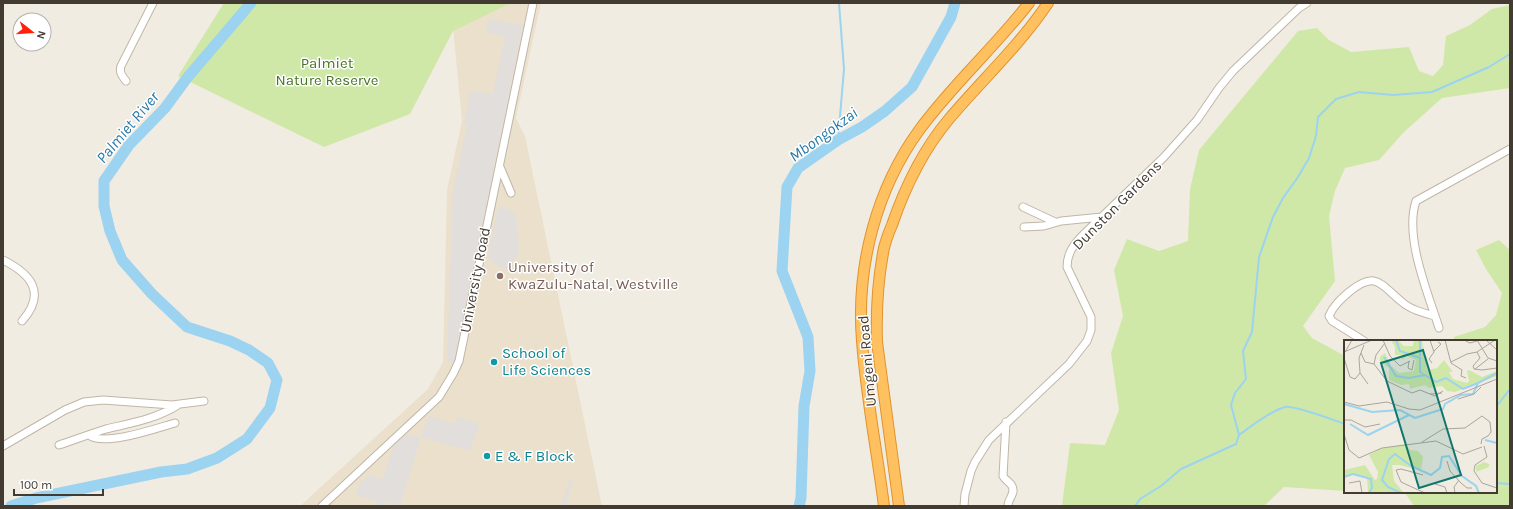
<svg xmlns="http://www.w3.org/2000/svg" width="1513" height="509" font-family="Karla,sans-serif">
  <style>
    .education { fill: #ebe0cb }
    .green { fill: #cfe8a8 }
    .parking { fill: #e1dedb }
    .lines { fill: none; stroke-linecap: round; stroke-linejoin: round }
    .stream { stroke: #9bd3f1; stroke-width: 2 }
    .river { stroke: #9bd3f1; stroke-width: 11 }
    .minor-casing { stroke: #c0b6a7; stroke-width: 9 }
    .highway-casing { stroke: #e0932d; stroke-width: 12 }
    .minor { stroke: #fff; stroke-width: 7 }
    .highway { stroke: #ffc05f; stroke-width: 10 }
    .education-dot { fill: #8d6e63; stroke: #fff; stroke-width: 1.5 }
    .culture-dot { fill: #0f9aa8; stroke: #fff; stroke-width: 1.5 }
    .labels { text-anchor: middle; stroke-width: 3; stroke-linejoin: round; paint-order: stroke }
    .park-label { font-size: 15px; fill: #487525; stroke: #fff }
    .street-label { font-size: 15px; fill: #433b32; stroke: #fff }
    .education-label { font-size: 15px; fill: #785e54; stroke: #fff; text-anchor: start }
    .culture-label { font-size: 15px; fill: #0d838f; stroke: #fff; text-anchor: start }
    .water-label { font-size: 16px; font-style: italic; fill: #297aa8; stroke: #fff }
    .inset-river { fill: none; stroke: #9bd3f1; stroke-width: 2 }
    .inset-road { fill: none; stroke: #aba59c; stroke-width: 1 }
    .view { fill: #0f766e; fill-opacity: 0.15; stroke: #0f766e; stroke-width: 2 }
    .inset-edge { fill: none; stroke: #433b32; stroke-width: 2 }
  </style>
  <rect width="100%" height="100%" fill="#f1ece2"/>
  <path class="education" d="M 509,3 L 541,3 L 516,118 L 525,136 L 602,506 L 300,506 L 428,389 L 443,362 L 447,190 L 462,121 L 453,28 Z"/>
  <path class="green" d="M 224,3 L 511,3 L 453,31 L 410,114 L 324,147 L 178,76 Z
    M 1510,5 L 1510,88 L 1442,98 L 1404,132 L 1379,160 L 1345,168 L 1335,191 L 1329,216 L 1335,281 L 1303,326 L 1312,338 L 1345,356 L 1345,491 L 1284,487 L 1264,506 L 1062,506 L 1070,443 L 1105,445 L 1119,410 L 1111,353 L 1123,316 L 1114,270 L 1127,239 L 1159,251 L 1188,241 L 1190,189 L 1199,150 L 1298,31 L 1317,28 L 1329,40 L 1351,52 L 1409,47 L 1419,71 L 1433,76 L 1443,65 L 1446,36 L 1470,25 L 1492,9 Z
    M 1499,240 L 1510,250 L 1510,506 L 1414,506 L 1405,493 L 1367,492 L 1496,492 L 1496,341 L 1454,341 L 1454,337 L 1485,327 L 1496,315 L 1502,293 L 1486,269 L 1476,250 Z"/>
  <path class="parking" d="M 489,19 L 523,25 L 454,362 L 447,361 L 453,190 L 467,126 L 464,125 L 470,91 L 493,94 L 505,36 L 486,32 Z
    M 498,207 L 509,209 L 515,214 L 517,223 L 519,253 L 507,270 L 491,262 L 488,256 Z
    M 429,416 L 455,424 L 458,417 L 479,424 L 470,451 L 421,437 L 400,506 L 386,502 L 385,506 L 375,506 L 376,501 L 356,495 L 359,484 L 369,475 L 383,479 L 393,447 L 403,434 L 421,437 Z
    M 570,478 L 573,479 L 571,489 L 566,506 L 561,506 Z"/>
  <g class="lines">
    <path class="stream" d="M 838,140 L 844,69 L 839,3
      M 1496,407 L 1510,389
      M 1239,435 C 1250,427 1272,410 1285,407 C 1294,405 1333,420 1345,424
      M 1496,483 L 1510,484
      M 1135,506 L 1140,499 L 1161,486 L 1181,469 L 1236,444 L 1239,435 L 1231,405 L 1235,393 L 1246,379 L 1243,351 L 1252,332 L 1259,257 L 1273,217 L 1283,198 L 1298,177 L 1309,158 L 1316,136 L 1318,117 L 1336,99 L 1359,92 L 1393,95 L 1432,92 L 1489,67 L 1510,54"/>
    <path class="river" d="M 11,506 L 36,498 L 161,472 L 187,469 L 217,458 L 247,439 L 270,408 L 277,380 L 268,363 L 249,350 L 230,341 L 187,327 L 152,294 L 122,260 L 110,231 L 104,206 L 104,181 L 129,145 L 165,108 L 187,78 L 251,3
      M 799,506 L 801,498 L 804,406 L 810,371 L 808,337 L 782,271 L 787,187 L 798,168 L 838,140 L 862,127 L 885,111 L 912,87 L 951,17 L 955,3"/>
    <g class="minor-casing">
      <path id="minor" d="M 126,81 C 122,76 119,72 121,66 L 153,3
        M 500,167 L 511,193
        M 1023,207 L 1055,222
        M 1024,227 L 1044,226 L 1061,221 L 1102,217
        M 3,260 C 31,274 47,293 22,321
        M 1439,328 C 1428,293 1404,237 1416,201 L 1510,149
        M 1364,341 L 1332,321 L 1329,316 C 1333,306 1341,299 1349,292 C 1376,270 1380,284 1402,302 C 1411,310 1424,313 1435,316
        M 1006,422 L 1003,476 C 1005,480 1010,482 1012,486 C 1016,494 1008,498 1008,506
        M 89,435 C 104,447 157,428 175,423
        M 59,445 C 74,440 90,434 106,429 C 131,423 156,419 178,405
        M 3,446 L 65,410 L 84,402 L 103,400 L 172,405 L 204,401
        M 322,506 L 439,397 L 453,374 L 459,361 L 533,3
        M 964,506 L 965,494 L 971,471 L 975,462 L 989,440 L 1069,364 L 1087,341 L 1091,330 L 1091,317 L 1067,267 C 1067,253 1074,244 1084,234 L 1164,157 L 1197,120 L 1219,88 L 1233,71 L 1299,8 L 1307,3"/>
    </g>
    <g class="highway-casing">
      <path id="highway" d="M 884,506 C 877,451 866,396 862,341 C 856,267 876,189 920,129 C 953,84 995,47 1029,3
        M 899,506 L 877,342 C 876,311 878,278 884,248 C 886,240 889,232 892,225 C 905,187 923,150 949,119 C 982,80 1020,45 1048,3"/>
    </g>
    <use href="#minor" class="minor"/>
    <use href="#highway" class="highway"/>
  </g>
  <circle class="education-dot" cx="500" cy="276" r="4"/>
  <g class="culture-dot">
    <circle cx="494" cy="362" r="4"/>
    <circle cx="487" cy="456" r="4"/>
  </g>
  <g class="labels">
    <g class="park-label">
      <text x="327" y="68">Palmiet<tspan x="327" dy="17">Nature Reserve</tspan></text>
    </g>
    <g class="street-label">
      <text transform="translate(1117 205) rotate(-45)" y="5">Dunston Gardens</text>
      <text transform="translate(475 280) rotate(-79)" y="5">University Road</text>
      <text transform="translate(867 361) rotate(-95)" y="5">Umgeni Road</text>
    </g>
    <g class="education-label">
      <text x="508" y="272">University of<tspan x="508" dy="17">KwaZulu-Natal, Westville</tspan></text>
    </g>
    <g class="culture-label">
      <text x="502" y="358">School of<tspan x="502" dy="17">Life Sciences</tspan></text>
      <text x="495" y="461">E &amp; F Block</text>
    </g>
    <g class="water-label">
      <text transform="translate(127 127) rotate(-50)" y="6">Palmiet River</text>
      <text transform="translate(823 134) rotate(-36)" y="6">Mbongokzai</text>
    </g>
  </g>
  <g transform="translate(1344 340)">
    <rect width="153" height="153" fill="#f1ece2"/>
    <path d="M 47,0 L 54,0 L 60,6 L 69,6 L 70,0 L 78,0 L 83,30 L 93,28 L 100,20 L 109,32 L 105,32 L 109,39 L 123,43 L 125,41 L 123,31 L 125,30 L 138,37 L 153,31 L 153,36 L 111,52 L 103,51 L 98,46 L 85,48 L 81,45 L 66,49 L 65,44 L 57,45 L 45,40 L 45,28 L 36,21 L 36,17 L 41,13 L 47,26 L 55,33 L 70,31 L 72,20 L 63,16 L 58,20 L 58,15 L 51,15 L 51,7 ZM 61,104 L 66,110 L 74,111 L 79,117 L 77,131 L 56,125 L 48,125 L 50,141 L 60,153 L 24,153 L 23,138 L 7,134 L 0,136 L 0,130 L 21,125 L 31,140 L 33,139 L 34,132 L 25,115 L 38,108 ZM 140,122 L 145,124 L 145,127 L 132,132 L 132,126 Z" fill="#cfe8a8"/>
    <path class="inset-river" d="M 52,0 L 56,11 L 76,18 L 76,32 L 79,34M 76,16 L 76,0M 40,17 L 52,36 L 65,38 L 81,35 L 92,42 L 102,38 L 119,49 L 134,43M 0,64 L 28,72 L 56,70 L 71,78 L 99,69 L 101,64 L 117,55 L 129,54 L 134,43 L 153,33M 6,84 L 24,95 L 65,75M 141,100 L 153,103M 0,137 L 9,134 L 27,139 L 28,148 L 25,153M 57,153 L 44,147 L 38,140 L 45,119 L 51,114 L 67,126 L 87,135 L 96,128 L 98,117 L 105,116 L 118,136 L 132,146 L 135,153"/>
    <path class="inset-road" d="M 39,0 L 46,16 L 56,26 L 66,21M 86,0 L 90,12 L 85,19 L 88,23M 101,0 L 107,23 L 118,30 L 117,36 L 122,38M 120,0 L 126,3 L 133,1M 133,0 L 144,18 L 153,21M 142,0 L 153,10M 90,11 L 97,4 L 94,2M 0,12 L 28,0M 1,12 L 8,0M 133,12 L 136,18 L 129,26 L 130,29 L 138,30 L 153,28M 133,12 L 151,0M 17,13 L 21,22 L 30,24M 0,18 L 6,37 L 11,39 L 16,33M 65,21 L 64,28 L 68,30 L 70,20M 107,22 L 123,14 L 133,12M 30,24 L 43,41 L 68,53 L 76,50 L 91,56 L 99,51M 30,24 L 32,15 L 41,3M 131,29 L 144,19M 16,33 L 15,18 L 20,5M 16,33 L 24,44M 86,54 L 98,53M 114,59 L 130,54 L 137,47M 0,62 L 15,66 L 43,62 L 65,69 L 76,70 L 153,39M 0,80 L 7,80 L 21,87 L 36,84M 0,94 L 5,110 L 15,118 L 38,108 L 92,101 L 119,114 L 138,107M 78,102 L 99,89 L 121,88 L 138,76 L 146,82 L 147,92 L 144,96 L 138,99 L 137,104M 140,106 L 143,117 L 131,125 L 130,131 L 138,143 L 153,148M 103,121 L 106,131 L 117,143 L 123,148 L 128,148M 79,135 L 57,129 L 52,130 L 57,142 L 81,153M 5,143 L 16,141 L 18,153M 91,144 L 101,147 L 103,153M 111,153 L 110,147 L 115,140"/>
    <path class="view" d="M 79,10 L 117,135 L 75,148 L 37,23 Z"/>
    <rect width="153" height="153" class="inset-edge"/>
  </g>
  <rect width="1513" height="509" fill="none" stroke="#433b32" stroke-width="8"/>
  <g transform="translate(32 32) rotate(107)"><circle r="19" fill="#ffffff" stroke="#b4b1ad"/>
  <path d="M0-3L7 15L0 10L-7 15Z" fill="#ff210b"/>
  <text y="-6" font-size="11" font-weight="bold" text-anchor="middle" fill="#433b32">N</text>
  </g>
  <path d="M14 489v6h89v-6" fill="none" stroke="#433b32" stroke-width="2"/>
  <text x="20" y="489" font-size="12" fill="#433b32" stroke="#ffffff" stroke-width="3" paint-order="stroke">100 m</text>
</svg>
